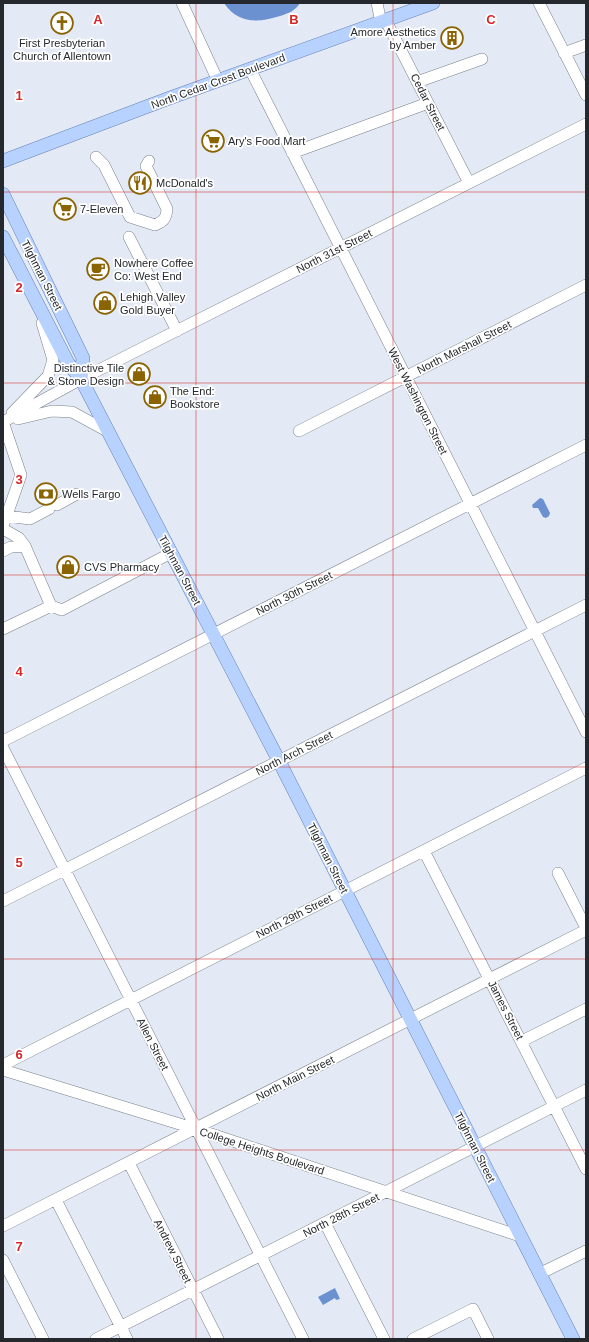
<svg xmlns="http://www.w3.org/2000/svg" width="589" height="1342" font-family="Arial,sans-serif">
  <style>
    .water { fill: #6c91d1 }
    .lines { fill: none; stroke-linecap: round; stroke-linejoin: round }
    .minor-casing { stroke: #7b818b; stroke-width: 12 }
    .major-casing { stroke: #6683b5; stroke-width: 14 }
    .minor { stroke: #fff; stroke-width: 11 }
    .major { stroke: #b8d2ff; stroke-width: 13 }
    .grid { fill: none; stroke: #d62828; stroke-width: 1; stroke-opacity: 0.55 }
    .labels { text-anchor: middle; stroke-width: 3.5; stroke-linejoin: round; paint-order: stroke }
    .poi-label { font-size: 11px; fill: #25282c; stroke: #fff; text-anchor: start }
    .street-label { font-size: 11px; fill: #25282c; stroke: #fff }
    .grid-label { font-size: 13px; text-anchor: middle; font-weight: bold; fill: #d62828; stroke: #fff; stroke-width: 3.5; stroke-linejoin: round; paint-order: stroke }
  </style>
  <rect width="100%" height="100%" fill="#e3eaf6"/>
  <path class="water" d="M 224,3 L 300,3 C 295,11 289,13 280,16 C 258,23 238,24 224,3 Z
    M 540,498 L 543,499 L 550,513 L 549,516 L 546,518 L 543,517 L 538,508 L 533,508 L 532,505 Z
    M 335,1288 L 340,1299 L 336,1300 L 335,1298 L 323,1305 L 318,1297 Z"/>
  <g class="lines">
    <g class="minor-casing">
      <path id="minor" d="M 182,3 L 218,81
        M 377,3 L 381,23
        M 539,3 L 586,95
        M 386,21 L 469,183
        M 564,53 L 586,45
        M 250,69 L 586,732
        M 417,82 L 482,59
        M 292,153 L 428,103
        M 96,157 L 104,165 L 130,217 L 155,225 C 164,221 166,219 167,209 L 146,166 L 149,161
        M 129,237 L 177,331
        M 12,413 L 48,376 L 53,360 L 42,323
        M 18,419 L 52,411 L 72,412 L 107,431
        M 3,422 L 81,379 L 586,124
        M 299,431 L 586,285
        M 57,505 L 77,494
        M 7,516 L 30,519 L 49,509
        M 3,526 L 21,475 L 3,422
        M 3,529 L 19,538 L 25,546 L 51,606 L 62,610 L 171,553
        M 3,551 L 11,547 L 25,546
        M 3,629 L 51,606
        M 3,741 L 586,445
        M 3,748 L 303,1339
        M 424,851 L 586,1169
        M 558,873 L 586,928
        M 3,901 L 586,605
        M 522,1041 L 586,1009
        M 3,1065 L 586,768
        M 3,1070 L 196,1129 L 520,1236
        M 129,1163 L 218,1339
        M 56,1200 L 127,1339
        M 325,1223 L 384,1339
        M 3,1226 L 586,930
        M 3,1260 L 43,1339
        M 539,1274 L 586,1251
        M 96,1339 L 586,1090
        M 413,1339 L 473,1309 L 488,1339"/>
    </g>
    <g class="major-casing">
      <path id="major" d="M 3,161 L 167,99 L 433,3
        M 3,194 L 83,358 L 81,379
        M 3,237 L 68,363 L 81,379 L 279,761 L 573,1339"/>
    </g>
    <use href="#minor" class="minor"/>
    <use href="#major" class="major"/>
  </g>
  <path class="grid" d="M 196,3 L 196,1339M 393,3 L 393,1339M 3,192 L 586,192M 3,383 L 586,383M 3,575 L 586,575M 3,767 L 586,767M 3,959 L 586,959M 3,1150 L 586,1150"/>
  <defs>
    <g id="church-ring" transform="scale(1.15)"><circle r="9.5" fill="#fff" stroke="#8a6302" stroke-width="1.5"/><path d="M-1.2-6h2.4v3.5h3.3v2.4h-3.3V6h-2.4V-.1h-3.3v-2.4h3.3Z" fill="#8a6302"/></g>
    <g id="building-ring" transform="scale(1.15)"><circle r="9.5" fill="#fff" stroke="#8a6302" stroke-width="1.5"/><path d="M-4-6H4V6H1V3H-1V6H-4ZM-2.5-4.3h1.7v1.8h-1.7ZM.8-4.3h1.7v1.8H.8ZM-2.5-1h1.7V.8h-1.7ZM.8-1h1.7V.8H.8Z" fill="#8a6302"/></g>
    <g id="supermarket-ring" transform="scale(1.15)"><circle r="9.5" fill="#fff" stroke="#8a6302" stroke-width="1.5"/><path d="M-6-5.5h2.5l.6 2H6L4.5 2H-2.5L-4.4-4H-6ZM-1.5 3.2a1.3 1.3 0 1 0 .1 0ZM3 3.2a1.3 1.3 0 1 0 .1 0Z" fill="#8a6302"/></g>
    <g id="restaurant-ring" transform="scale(1.15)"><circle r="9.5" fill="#fff" stroke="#8a6302" stroke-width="1.5"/><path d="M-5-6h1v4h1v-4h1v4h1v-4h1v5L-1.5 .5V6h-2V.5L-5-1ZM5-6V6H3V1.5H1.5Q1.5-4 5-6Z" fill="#8a6302"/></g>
    <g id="cafe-ring" transform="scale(1.15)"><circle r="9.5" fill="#fff" stroke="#8a6302" stroke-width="1.5"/><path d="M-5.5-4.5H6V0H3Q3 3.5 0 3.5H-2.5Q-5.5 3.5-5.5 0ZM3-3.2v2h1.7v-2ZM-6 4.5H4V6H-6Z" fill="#8a6302"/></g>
    <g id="shop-ring" transform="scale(1.15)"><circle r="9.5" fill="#fff" stroke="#8a6302" stroke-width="1.5"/><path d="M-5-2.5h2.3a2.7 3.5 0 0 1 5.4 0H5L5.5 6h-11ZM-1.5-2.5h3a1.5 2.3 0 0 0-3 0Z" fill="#8a6302"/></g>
    <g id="bank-ring" transform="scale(1.15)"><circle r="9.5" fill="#fff" stroke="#8a6302" stroke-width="1.5"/><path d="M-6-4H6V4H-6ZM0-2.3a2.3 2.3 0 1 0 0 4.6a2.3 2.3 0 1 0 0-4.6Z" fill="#8a6302"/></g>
  </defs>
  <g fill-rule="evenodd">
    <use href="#church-ring" x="62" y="23"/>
    <use href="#building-ring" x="452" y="38"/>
    <use href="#supermarket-ring" x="213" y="141"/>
    <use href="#restaurant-ring" x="140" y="183"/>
    <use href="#supermarket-ring" x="65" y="209"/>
    <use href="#cafe-ring" x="98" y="269"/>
    <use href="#shop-ring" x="105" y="303"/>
    <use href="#shop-ring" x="139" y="374"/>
    <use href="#shop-ring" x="155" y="397"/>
    <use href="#bank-ring" x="46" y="494"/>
    <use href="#shop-ring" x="68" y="567"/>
  </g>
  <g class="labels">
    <g class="poi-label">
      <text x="436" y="36" text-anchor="end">Amore Aesthetics<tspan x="436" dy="13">by Amber</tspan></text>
      <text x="62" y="47" text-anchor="middle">First Presbyterian<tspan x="62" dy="13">Church of Allentown</tspan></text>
      <text x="228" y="145">Ary's Food Mart</text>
      <text x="156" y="187">McDonald's</text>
      <text x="80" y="213">7-Eleven</text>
      <text x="114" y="267">Nowhere Coffee<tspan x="114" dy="13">Co: West End</tspan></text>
      <text x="120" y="301">Lehigh Valley<tspan x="120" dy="13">Gold Buyer</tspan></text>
      <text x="124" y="372" text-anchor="end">Distinctive Tile<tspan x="124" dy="13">&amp; Stone Design</tspan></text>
      <text x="170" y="395">The End:<tspan x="170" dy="13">Bookstore</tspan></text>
      <text x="62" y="498">Wells Fargo</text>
      <text x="84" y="571">CVS Pharmacy</text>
    </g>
    <g class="street-label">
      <text transform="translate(218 81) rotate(-20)" y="4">North Cedar Crest Boulevard</text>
      <text transform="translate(428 102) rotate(63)" y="4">Cedar Street</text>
      <text transform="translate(334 251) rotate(-27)" y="4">North 31st Street</text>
      <text transform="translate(42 275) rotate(63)" y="4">Tilghman Street</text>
      <text transform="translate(464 347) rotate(-27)" y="4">North Marshall Street</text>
      <text transform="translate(418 401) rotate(63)" y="4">West Washington Street</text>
      <text transform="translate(180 570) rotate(62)" y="4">Tilghman Street</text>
      <text transform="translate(294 593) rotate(-27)" y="4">North 30th Street</text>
      <text transform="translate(294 753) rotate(-27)" y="4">North Arch Street</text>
      <text transform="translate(328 858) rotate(63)" y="4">Tilghman Street</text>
      <text transform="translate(294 916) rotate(-27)" y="4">North 29th Street</text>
      <text transform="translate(506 1010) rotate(63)" y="4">James Street</text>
      <text transform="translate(153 1044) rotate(63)" y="4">Allen Street</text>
      <text transform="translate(295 1078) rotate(-27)" y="4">North Main Street</text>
      <text transform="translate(475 1147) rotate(63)" y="4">Tilghman Street</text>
      <text transform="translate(262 1151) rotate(18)" y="4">College Heights Boulevard</text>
      <text transform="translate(341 1215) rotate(-27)" y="4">North 28th Street</text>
      <text transform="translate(173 1251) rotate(63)" y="4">Andrew Street</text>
    </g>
  </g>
  <g class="grid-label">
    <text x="98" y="24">A</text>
    <text x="294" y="24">B</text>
    <text x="491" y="24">C</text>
    <text x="19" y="100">1</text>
    <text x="19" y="292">2</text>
    <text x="19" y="484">3</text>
    <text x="19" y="676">4</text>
    <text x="19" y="867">5</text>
    <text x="19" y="1059">6</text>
    <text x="19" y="1251">7</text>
  </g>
  <rect width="589" height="1342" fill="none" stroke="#25282c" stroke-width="8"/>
</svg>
